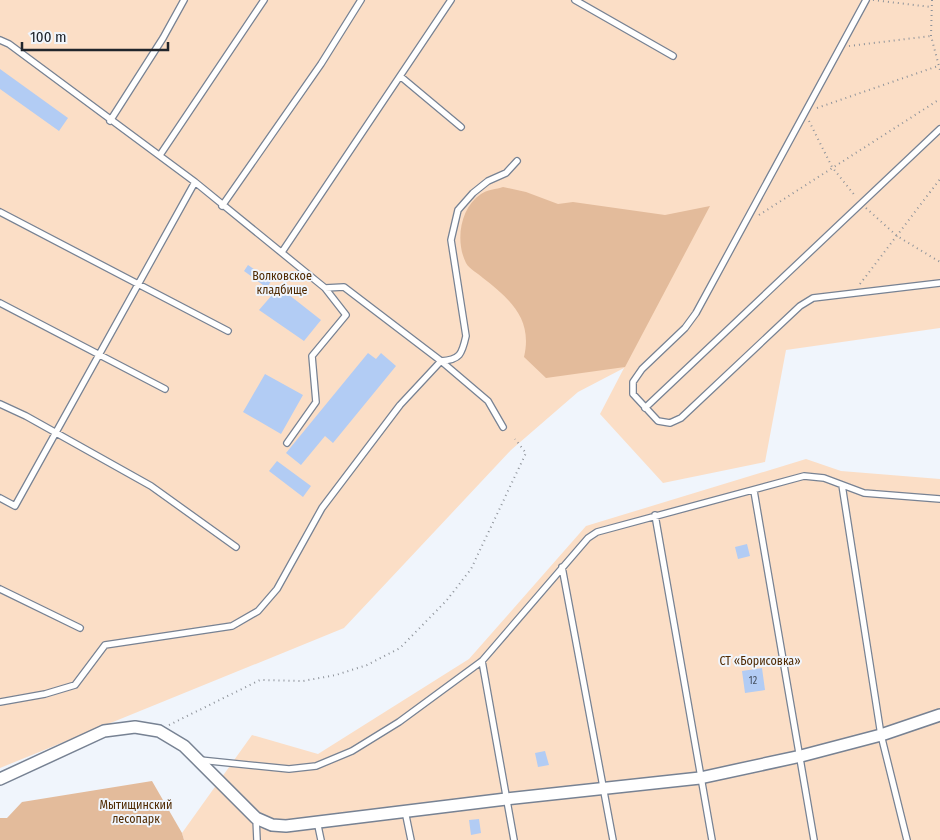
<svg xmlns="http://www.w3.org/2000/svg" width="940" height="840" font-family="'Fira Sans Condensed',sans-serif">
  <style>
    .green { fill: #fbdec6 }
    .forest { fill: #e3bb9b }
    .building { fill: #b2ccf4 }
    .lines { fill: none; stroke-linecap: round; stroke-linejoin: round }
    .lane-casing { stroke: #778293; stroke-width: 8 }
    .street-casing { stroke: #778293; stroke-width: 14 }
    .path { stroke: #8e939a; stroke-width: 2; stroke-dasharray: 1 4; stroke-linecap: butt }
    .lane { stroke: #fff; stroke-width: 5.5 }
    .street { stroke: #fff; stroke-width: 11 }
    .labels { text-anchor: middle; stroke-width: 4; stroke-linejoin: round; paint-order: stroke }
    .number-label { font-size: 10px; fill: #444f5e }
    .park-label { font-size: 12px; fill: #502b03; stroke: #f0f5fc }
  </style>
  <rect width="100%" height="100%" fill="#f0f5fc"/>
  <path class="green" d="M 0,0 L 940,0 L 940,328 L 786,350 L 765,462 L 663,483 L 600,414 L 624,368 L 578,392 L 511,450 L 344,628 L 0,768 Z
    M 806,459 L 841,471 L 940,479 L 940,840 L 184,840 L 182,833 L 252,735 L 318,754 L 469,659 L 586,526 Z"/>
  <path class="forest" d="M 503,187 L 526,192 L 558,204 L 573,202 L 665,215 L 710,206 L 625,367 L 546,378 L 524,357 C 533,319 510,299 483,278 C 479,274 469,269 466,263 C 455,241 460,208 481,194 C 486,190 497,189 503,187 Z
    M 152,781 L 182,833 L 184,840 L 0,840 L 0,818 L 7,818 L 22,802 Z"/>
  <path class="building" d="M 0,69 L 68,118 L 59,131 L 0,89 Z
    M 248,265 L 271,281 L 267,288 L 244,271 Z
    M 279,287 L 321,320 L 304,341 L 259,310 Z
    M 368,353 L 376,359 L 381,353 L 396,366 L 333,443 L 325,436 L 301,465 L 286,453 Z
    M 265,374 L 303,395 L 281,434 L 243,412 Z
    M 277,461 L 311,486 L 303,497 L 269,471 Z
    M 747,544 L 750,556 L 738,559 L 735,547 Z
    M 762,668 L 765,690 L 745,693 L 742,671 Z
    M 545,751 L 549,765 L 538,767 L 535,753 Z
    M 479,819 L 481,833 L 471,835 L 469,820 Z"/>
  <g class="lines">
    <g class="lane-casing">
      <path id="lane" d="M 575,0 L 673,56
        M 866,0 L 696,313 L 685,328 L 642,369 L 633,382 L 633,394 L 658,421 L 670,423 L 681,418 L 800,306 L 813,298 L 940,283
        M 0,40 L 9,44 L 195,182 L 325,288 L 344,287 L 441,361 L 400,405 L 322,508 L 277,589 L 258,611 L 232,626 L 105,645 L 75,685 L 45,694 L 0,702
        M 400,76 L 461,127
        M 110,121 L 163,38 L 184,0
        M 160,155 L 264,0
        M 222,206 L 321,64 L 361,0
        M 0,212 L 228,331
        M 282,252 L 451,0
        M 0,303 L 165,389
        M 0,404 L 26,416 L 151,486 L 236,547
        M 645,408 L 940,129
        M 503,427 L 488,401 L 441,361 C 460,360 462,354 466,336 L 451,240 L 458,210 L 473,193 L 488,181 L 506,173 L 517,161
        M 287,443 L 316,402 L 312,356 L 346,315 L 325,288
        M 842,485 L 881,735 L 907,840
        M 754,491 L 814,840
        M 0,498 L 15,506 L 195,182
        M 655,515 L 712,840
        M 562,567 L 613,840
        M 0,589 L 80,628
        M 482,661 L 514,840
        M 200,760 L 289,769 L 316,766 L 352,751 L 399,722 L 482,661 L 588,538 L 597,532 L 804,476 L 824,478 L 864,493 L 940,499
        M 405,811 L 411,840
        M 256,818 L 257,840
        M 317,821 L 321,840"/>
    </g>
    <g class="street-casing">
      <path id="street" d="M 0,779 L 104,731 L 135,727 L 159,731 L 184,746 L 256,818 L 272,825 L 286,826 L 506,799 L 700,778 L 801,756 L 881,735 L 940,715"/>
    </g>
    <path class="path" d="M 873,0 L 931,7
      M 932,0 L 931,36 L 940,70
      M 849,46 L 931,36
      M 817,108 L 938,66
      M 809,121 L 832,167 L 856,197
      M 866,208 L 897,236 L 940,262
      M 759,215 L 940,99
      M 860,284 L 940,179
      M 169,725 L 260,680 L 303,681 L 336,675 L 367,665 L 400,648 L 447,600 L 471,569 L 526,453 L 515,439"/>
    <use href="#lane" class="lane"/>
    <use href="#street" class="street"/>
  </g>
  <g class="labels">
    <g class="number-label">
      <text x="753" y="684">12</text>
    </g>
    <g class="park-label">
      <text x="282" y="280">Волковское<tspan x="282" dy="14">кладбище</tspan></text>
      <text x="760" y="665">СТ «Борисовка»</text>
      <text x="136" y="809">Мытищинский<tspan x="136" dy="14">лесопарк</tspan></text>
    </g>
  </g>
  <path d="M22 42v8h146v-8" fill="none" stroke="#20252c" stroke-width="2.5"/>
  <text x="30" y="42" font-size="15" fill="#20252c" stroke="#f0f5fc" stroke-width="4" paint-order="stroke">100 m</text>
</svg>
